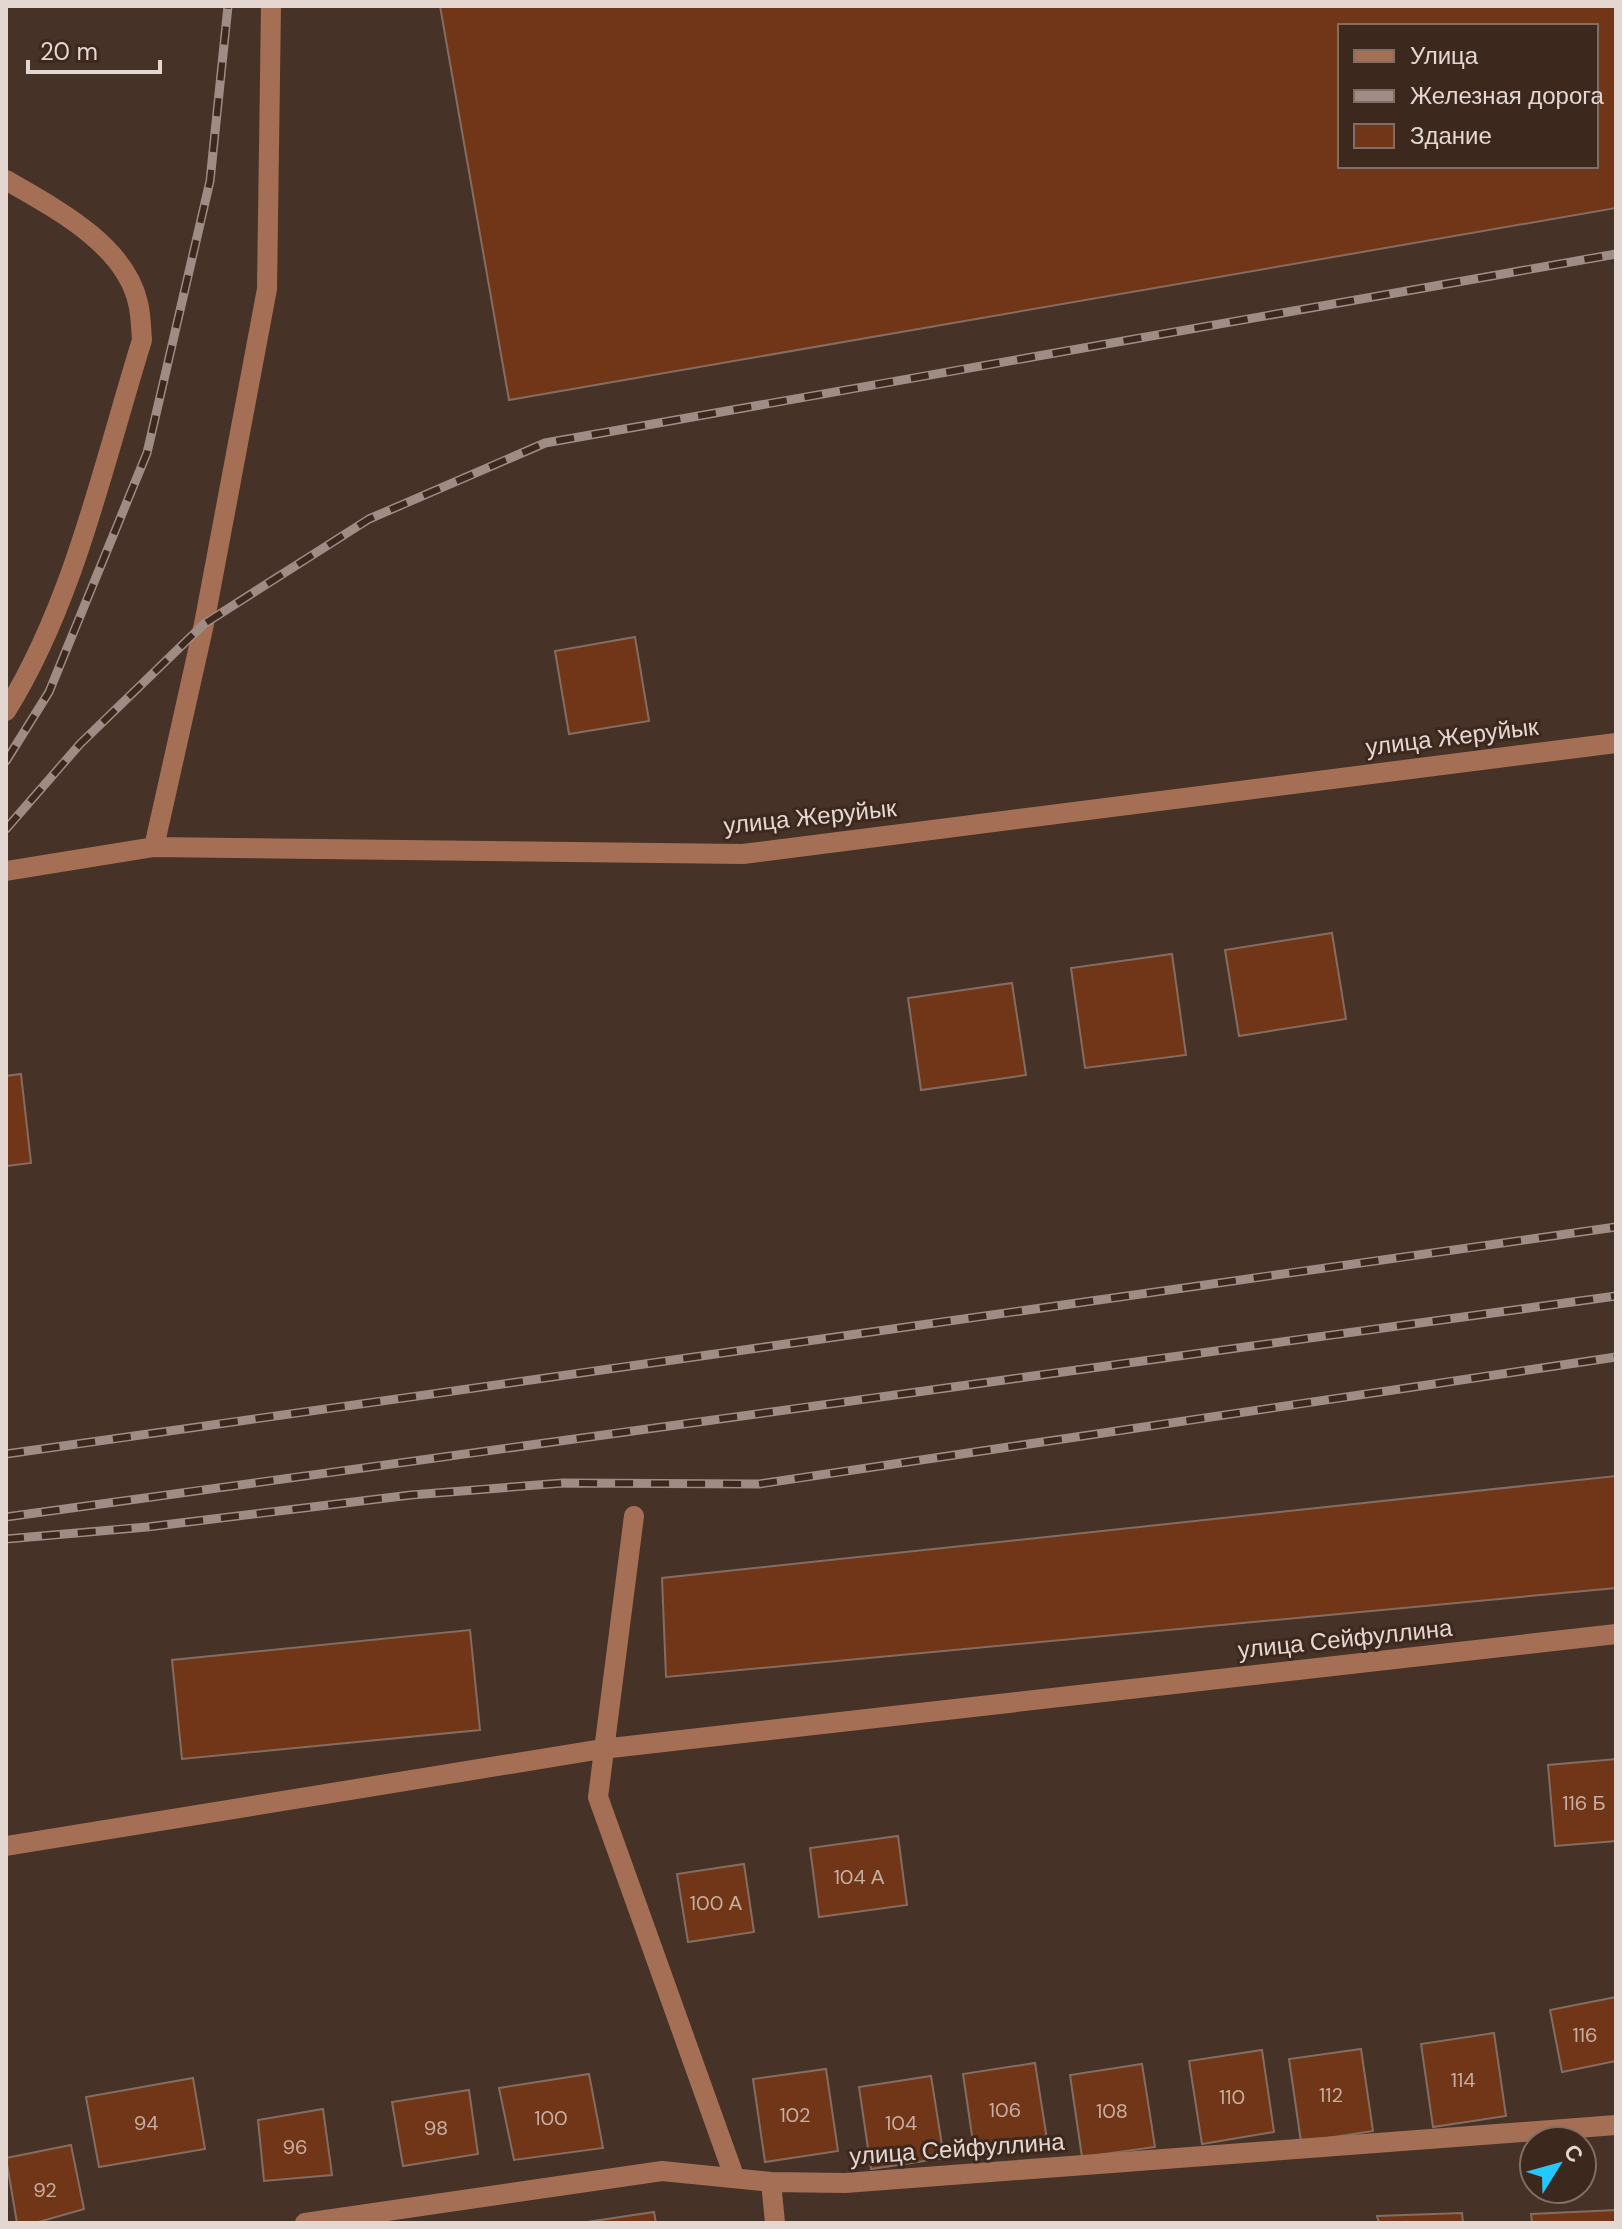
<svg xmlns="http://www.w3.org/2000/svg" width="1622" height="2229" font-family="'DM Sans',sans-serif">
  <style>
    .building { fill: #703617; stroke: #856c60; stroke-width: 2; fill-rule: evenodd }
    .lines { fill: none; stroke-linecap: round; stroke-linejoin: round }
    .minor { stroke: #a56f55; stroke-width: 20 }
    .rail-casing { stroke: #9e8c85; stroke-width: 9 }
    .rail { stroke: #3d281e; stroke-width: 6; stroke-dasharray: 18; stroke-linecap: butt }
    .labels { text-anchor: middle; stroke-width: 6; stroke-linejoin: round; paint-order: stroke }
    .number-label { font-size: 20px; fill: #c7aea2 }
    .street-label { font-size: 24px; fill: #e4d6d0; stroke: #3d281e }
  </style>
  <rect width="100%" height="100%" fill="#473228"/>
  <path class="building" d="M 440,6 L 1616,6 L 1616,208 L 509,400 ZM 1340,26 L 1596,26 L 1596,166 L 1340,166 Z
    M 635,637 L 649,721 L 569,734 L 555,651 Z
    M 1332,933 L 1346,1019 L 1239,1036 L 1225,950 Z
    M 1172,954 L 1186,1055 L 1085,1068 L 1071,968 Z
    M 1012,983 L 1026,1075 L 921,1090 L 908,998 Z
    M 21,1074 L 31,1163 L 6,1166 L 6,1076 Z
    M 1616,1476 L 1616,1588 L 666,1677 L 662,1578 Z
    M 470,1630 L 480,1730 L 182,1759 L 172,1660 Z
    M 1616,1759 L 1616,1841 L 1555,1846 L 1548,1765 Z
    M 898,1836 L 907,1905 L 819,1917 L 810,1848 Z
    M 744,1864 L 754,1932 L 688,1942 L 677,1874 Z
    M 1616,1997 L 1616,2061 L 1562,2072 L 1550,2010 Z
    M 1494,2033 L 1506,2116 L 1433,2127 L 1421,2044 Z
    M 1361,2049 L 1373,2131 L 1301,2142 L 1289,2059 Z
    M 1262,2050 L 1274,2132 L 1202,2144 L 1189,2061 Z
    M 1035,2063 L 1048,2146 L 975,2156 L 963,2074 Z
    M 1142,2064 L 1155,2147 L 1082,2157 L 1070,2075 Z
    M 826,2069 L 838,2151 L 765,2162 L 753,2079 Z
    M 589,2074 L 603,2148 L 514,2160 L 499,2088 Z
    M 931,2076 L 944,2158 L 871,2169 L 859,2087 Z
    M 193,2078 L 205,2149 L 99,2167 L 86,2097 Z
    M 469,2090 L 478,2154 L 403,2166 L 392,2102 Z
    M 323,2109 L 332,2175 L 264,2181 L 258,2120 Z
    M 71,2145 L 84,2209 L 35,2223 L 17,2223 L 6,2158 Z
    M 1616,2210 L 1616,2223 L 1532,2223 L 1531,2214 Z
    M 654,2212 L 656,2223 L 587,2222 Z
    M 1462,2213 L 1463,2223 L 1379,2223 L 1377,2216 Z"/>
  <g class="lines">
    <path class="minor" d="M 6,180 C 54,208 125,244 138,303 C 141,315 141,328 142,340 C 104,462 74,602 6,711
      M 154,847 L 204,624 L 267,289 L 271,6
      M 6,871 L 154,847 L 743,854 L 1616,743
      M 634,1516 L 598,1797 L 734,2176
      M 6,1846 L 602,1749 L 1616,1634
      M 771,2182 L 775,2223
      M 305,2223 L 662,2171 L 771,2182 L 845,2183 L 1616,2125"/>
    <g class="rail-casing">
      <path id="rail" d="M 6,761 L 49,692 L 147,453 L 210,181 L 228,6
        M 6,829 L 80,744 L 204,624 L 369,519 L 545,443 L 1616,254
        M 6,1454 L 1616,1227
        M 6,1517 L 1616,1296
        M 6,1539 L 147,1527 L 411,1495 L 563,1483 L 759,1484 L 1616,1357"/>
    </g>
    <use href="#rail" class="rail"/>
  </g>
  <g class="labels">
    <g class="number-label">
      <text x="1584" y="1810">116 Б</text>
      <text x="859" y="1884">104 А</text>
      <text x="716" y="1910">100 А</text>
      <text x="1585" y="2042">116</text>
      <text x="1463" y="2087">114</text>
      <text x="1331" y="2102">112</text>
      <text x="1232" y="2104">110</text>
      <text x="1005" y="2117">106</text>
      <text x="1112" y="2118">108</text>
      <text x="795" y="2122">102</text>
      <text x="551" y="2125">100</text>
      <text x="146" y="2130">94</text>
      <text x="901" y="2130">104</text>
      <text x="436" y="2135">98</text>
      <text x="295" y="2154">96</text>
      <text x="45" y="2197">92</text>
    </g>
    <g class="street-label">
      <text transform="translate(1452 737) rotate(-7)" y="8">улица Жеруйык</text>
      <text transform="translate(810 817) rotate(-6)" y="8">улица Жеруйык</text>
      <text transform="translate(1345 1639) rotate(-6)" y="8">улица Сейфуллина</text>
      <text transform="translate(957 2149) rotate(-4)" y="8">улица Сейфуллина</text>
    </g>
  </g>
  <rect width="1622" height="2229" fill="none" stroke="#e4d6d0" stroke-width="16"/>
  <rect x="1338" y="24" width="260" height="144" fill="#3d281e" stroke="#806e65" stroke-width="2"/>
  <rect x="1354" y="50" width="40" height="12" fill="#a56f55" stroke="#806e65" stroke-width="2"/>
  <text x="1410" y="64" font-size="24" fill="#e4d6d0">Улица</text>
  <rect x="1354" y="90" width="40" height="12" fill="#9e8c85" stroke="#806e65" stroke-width="2"/>
  <text x="1410" y="104" font-size="24" fill="#e4d6d0">Железная дорога</text>
  <rect x="1354" y="124" width="40" height="24" fill="#703617" stroke="#806e65" stroke-width="2"/>
  <text x="1410" y="144" font-size="24" fill="#e4d6d0">Здание</text>
  <g transform="translate(1558 2165) rotate(53)"><circle r="38" fill="#3d281e" stroke="#806e65" stroke-width="2"/>
  <path d="M0-6L14 30L0 20L-14 30Z" fill="#23c9fe"/>
  <text y="-12" font-size="22" font-weight="bold" text-anchor="middle" fill="#e4d6d0">С</text>
  </g>
  <path d="M28 60v12h132v-12" fill="none" stroke="#e4d6d0" stroke-width="4"/>
  <text x="40" y="60" font-size="24" fill="#e4d6d0" stroke="#3d281e" stroke-width="6" paint-order="stroke">20 m</text>
</svg>
